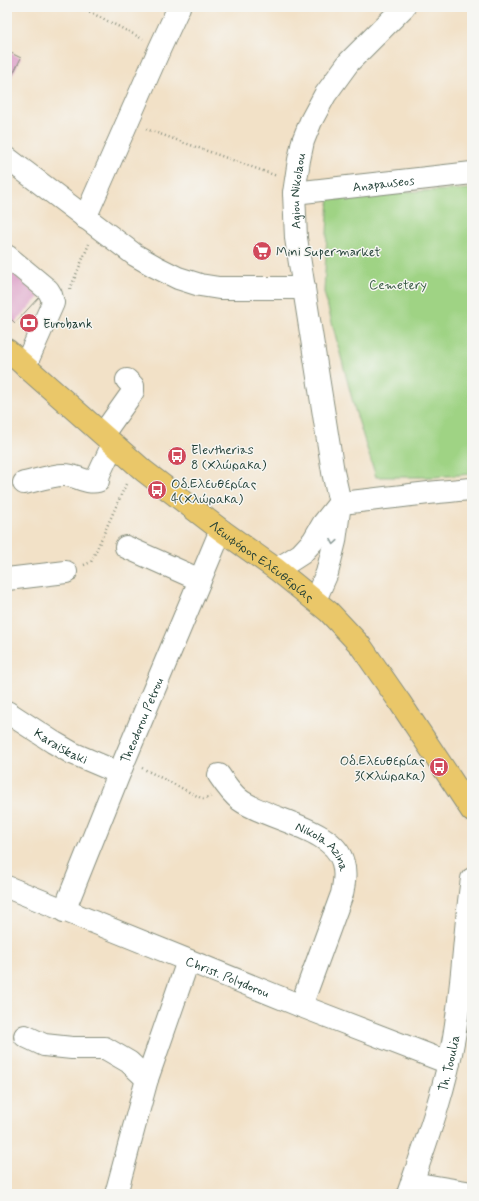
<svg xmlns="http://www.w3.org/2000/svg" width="479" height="1201" font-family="Mynerve,sans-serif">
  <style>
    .green { fill: #9fd384; stroke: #5f885c }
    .building { fill: #d992c1 }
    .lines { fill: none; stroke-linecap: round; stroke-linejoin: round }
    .minor-casing { stroke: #888f7e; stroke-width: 24 }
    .major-casing { stroke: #888f7e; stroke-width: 24 }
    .path { stroke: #888f7e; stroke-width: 2.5; stroke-dasharray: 1 3; stroke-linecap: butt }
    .minor { stroke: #fff; stroke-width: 22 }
    .major { stroke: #eac769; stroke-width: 22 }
    .oneway { stroke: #8f9e9a }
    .labels { text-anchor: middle; stroke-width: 3; stroke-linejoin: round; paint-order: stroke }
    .street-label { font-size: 13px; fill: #1f3d34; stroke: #f6f6f2 }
    .poi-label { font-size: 13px; fill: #1f3d34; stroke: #f6f6f2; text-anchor: start }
    .park-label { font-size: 13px; fill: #395b44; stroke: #f6f6f2 }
  </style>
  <rect width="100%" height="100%" fill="#f6f6f2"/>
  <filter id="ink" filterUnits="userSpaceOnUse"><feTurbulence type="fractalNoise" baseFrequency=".025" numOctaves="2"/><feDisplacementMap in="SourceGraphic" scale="8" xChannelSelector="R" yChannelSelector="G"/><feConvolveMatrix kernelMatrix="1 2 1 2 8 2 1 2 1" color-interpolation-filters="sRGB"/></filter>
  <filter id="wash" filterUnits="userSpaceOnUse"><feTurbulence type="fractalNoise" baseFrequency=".012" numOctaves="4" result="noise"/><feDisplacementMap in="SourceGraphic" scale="16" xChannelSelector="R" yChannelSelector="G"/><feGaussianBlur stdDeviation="0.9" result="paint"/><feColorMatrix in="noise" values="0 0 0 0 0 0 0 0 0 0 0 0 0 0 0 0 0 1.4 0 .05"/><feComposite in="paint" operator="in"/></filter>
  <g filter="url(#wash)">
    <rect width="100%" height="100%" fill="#f2e1c7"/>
    <path class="green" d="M 472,189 L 472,474 L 434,477 L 376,477 L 355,410 L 324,292 L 329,195 Z"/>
    <g id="blocks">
      <path class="building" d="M 7,51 L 21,58 L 7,86 Z
        M 7,268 L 39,297 L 15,323 L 7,315 Z"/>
    </g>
  </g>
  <g filter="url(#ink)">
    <use href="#blocks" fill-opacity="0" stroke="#888f7e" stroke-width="1"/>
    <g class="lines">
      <g class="minor-casing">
        <g id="minor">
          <path d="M 7,158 L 135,255 L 156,267 L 178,278 L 200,285 L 219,288 L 304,288"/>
          <path id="s1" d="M 294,193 L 472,173"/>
          <path d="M 85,218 L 160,48 L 179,7"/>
          <path d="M 7,256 L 48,290 L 51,295 L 53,303 L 25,366"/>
          <path d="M 103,434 L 130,396 L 133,391 L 133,386 L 127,380"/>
          <path d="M 24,483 C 34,481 55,474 65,475 C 76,475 87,484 98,481 L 99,474 L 113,444"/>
          <path d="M 340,503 C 384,499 428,492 472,489"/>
          <path d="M 126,547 L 200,580"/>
          <path d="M 276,569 L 287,563 L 301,554 L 313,541 L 323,524 L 338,505"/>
          <path d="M 7,579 L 66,572"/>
          <path id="s2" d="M 315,600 L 327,573 L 335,541 L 340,503 L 333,472 L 296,238 L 294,193 L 299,160 L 303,141 L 311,121 L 325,95 L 349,62 L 404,7"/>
          <path id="s3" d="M 7,712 L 53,742 L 72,753 L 119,773"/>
          <path id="s4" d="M 219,775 C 225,784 231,793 240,800 C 267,820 335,828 343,863 C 346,874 344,883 342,894 L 301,1006"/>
          <path id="s5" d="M 7,887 L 301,1006 L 449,1063"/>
          <path id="s6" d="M 64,911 L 125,759 L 221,530"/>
          <path d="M 25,1036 L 44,1045 L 72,1048 L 105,1048 L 129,1062 L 147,1079"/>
          <path d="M 412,1183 L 472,1193"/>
          <path d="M 116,1194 L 147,1079 L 188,961"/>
          <path id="s7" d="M 408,1194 C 426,1142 445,1091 454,1037 C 463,984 464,931 472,879"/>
        </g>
      </g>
      <g class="major-casing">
        <g id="major">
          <path id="s8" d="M 7,350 L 144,471 L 221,530 L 276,569 L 329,612 L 360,645 L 399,701 L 472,811"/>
        </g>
      </g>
      <path class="path" d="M 84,7 L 84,9 L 143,39
        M 146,129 L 277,176
        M 70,289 L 89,244
        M 84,565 L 91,562 L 127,482
        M 142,768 L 203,799 L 211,796"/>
      <use href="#minor" class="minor"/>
      <use href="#major" class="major"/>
    </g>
    <defs><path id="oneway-chevron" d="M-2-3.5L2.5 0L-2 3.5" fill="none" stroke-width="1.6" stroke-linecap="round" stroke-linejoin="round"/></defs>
    <use class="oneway" href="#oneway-chevron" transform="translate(334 542) rotate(99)"/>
  </g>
  <defs>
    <g id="supermarket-disc" transform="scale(1)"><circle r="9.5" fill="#d1495b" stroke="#f6f6f2"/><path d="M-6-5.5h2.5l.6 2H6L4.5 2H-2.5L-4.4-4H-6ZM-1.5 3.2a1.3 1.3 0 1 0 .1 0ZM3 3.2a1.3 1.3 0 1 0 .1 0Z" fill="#fff"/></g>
    <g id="bank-disc" transform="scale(1)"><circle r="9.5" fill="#d1495b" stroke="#f6f6f2"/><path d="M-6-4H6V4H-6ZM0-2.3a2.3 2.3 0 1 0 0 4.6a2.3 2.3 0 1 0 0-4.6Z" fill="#fff"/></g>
    <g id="bus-disc" transform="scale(1)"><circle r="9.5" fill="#d1495b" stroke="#f6f6f2"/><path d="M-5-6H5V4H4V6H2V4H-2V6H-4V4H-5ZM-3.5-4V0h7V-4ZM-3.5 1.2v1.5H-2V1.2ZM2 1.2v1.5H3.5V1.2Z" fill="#fff"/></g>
  </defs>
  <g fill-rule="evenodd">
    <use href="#supermarket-disc" x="262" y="251"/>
    <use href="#bank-disc" x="29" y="323"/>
    <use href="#bus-disc" x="177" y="456"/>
    <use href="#bus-disc" x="157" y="490"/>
    <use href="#bus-disc" x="439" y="767"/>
  </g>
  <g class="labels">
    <g class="street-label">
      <text dy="5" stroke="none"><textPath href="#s1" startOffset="90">Anapauseos</textPath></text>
      <text dy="5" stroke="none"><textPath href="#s2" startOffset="417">Agiou Nikolaou</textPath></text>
      <text dy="5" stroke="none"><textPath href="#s8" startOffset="331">Λεωφόρος Ελευθερίας</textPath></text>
      <text dy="5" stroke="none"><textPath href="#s6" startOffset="206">Theodorou Petrou</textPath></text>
      <text dy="5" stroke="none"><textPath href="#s3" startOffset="64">Karaiskaki</textPath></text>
      <text dy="5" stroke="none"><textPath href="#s4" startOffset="130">Nikola Azina</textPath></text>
      <text dy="5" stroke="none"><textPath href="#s5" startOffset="238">Christ. Polydorou</textPath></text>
      <text dy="5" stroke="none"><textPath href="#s7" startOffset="137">Th. Tooulia</textPath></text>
    </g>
    <g class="poi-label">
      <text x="276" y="256">Mini Supermarket</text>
      <text x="43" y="328">Eurobank</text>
      <text x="191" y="454">Elevtherias<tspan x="191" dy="15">8 (Χλώρακα)</tspan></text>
      <text x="171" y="488">Οδ.Ελευθερίας<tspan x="171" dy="15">4(Χλώρακα)</tspan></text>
      <text x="425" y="765" text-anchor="end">Οδ.Ελευθερίας<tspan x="425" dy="15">3(Χλώρακα)</tspan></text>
    </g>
    <g class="park-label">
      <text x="398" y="289">Cemetery</text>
    </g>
  </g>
  <rect width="479" height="1201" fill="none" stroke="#f6f6f2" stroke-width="24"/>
</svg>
